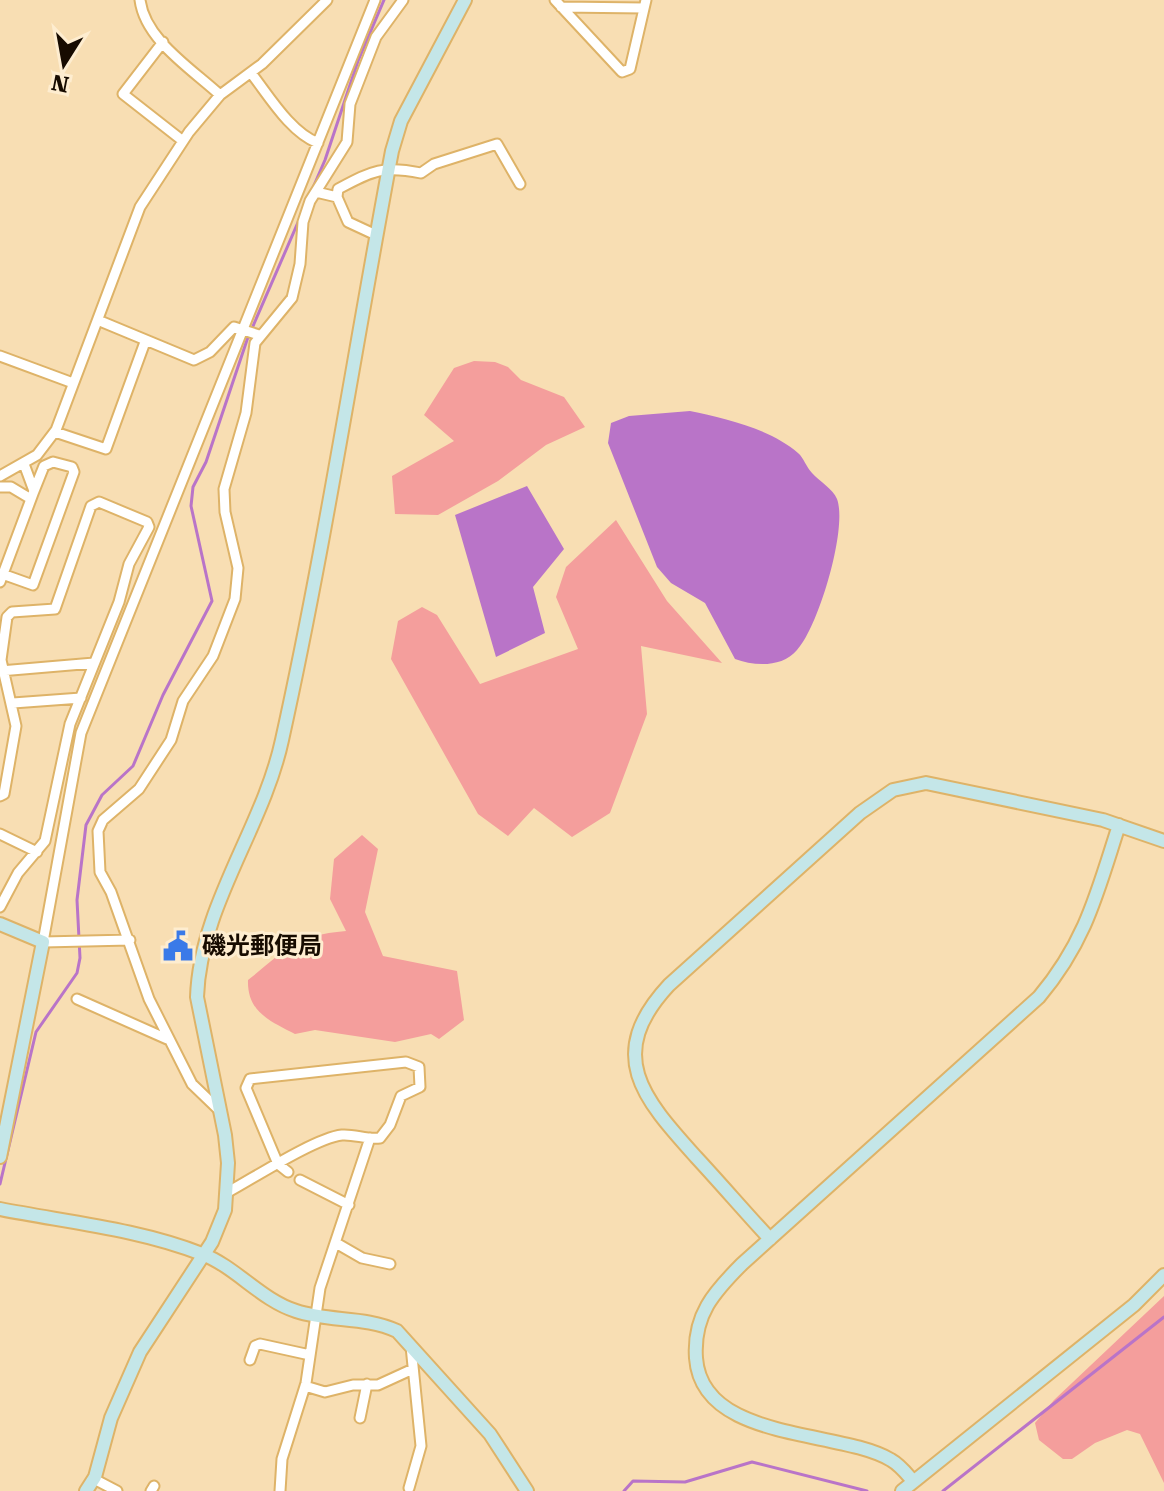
<svg xmlns="http://www.w3.org/2000/svg" width="1164" height="1491" font-family="'Roboto Serif','Noto Sans JP',serif">
  <style>
    .green { fill: #f49e9c }
    .water { fill: #b974c8 }
    .lines { fill: none; stroke-linecap: round; stroke-linejoin: round }
    .stream { stroke: #b974c8; stroke-width: 3 }
    .street-casing { stroke: #deb368; stroke-width: 13 }
    .secondary-casing { stroke: #deb368; stroke-width: 16 }
    .street { stroke: #fff; stroke-width: 9 }
    .secondary { stroke: #c4e6e8; stroke-width: 12 }
    .labels { text-anchor: middle; stroke-width: 6; stroke-linejoin: round; paint-order: stroke }
    .poi-label { font-size: 24px; font-weight: bold; fill: #170b00; stroke: #feedd0; text-anchor: start }
  </style>
  <rect width="100%" height="100%" fill="#f8deb3"/>
  <path class="green" d="M 474,361 L 495,362 L 508,367 L 521,380 L 564,397 L 585,427 L 546,445 L 498,481 L 438,515 L 395,514 L 392,476 L 454,441 L 424,415 L 454,368 Z
    M 616,520 L 667,601 L 722,663 L 641,646 L 647,714 L 610,813 L 572,837 L 534,808 L 508,836 L 478,814 L 391,659 L 398,621 L 422,607 L 437,615 L 480,684 L 578,649 L 556,597 L 566,567 Z
    M 362,835 L 378,849 L 365,912 L 383,956 L 457,971 L 464,1020 L 439,1039 L 431,1034 L 395,1042 L 315,1030 L 295,1034 C 270,1021 247,1012 248,980 C 289,948 292,936 346,931 L 330,899 L 334,859 Z
    M 1164,1296 L 1164,1483 L 1140,1434 L 1127,1430 L 1095,1443 L 1072,1459 L 1063,1459 L 1039,1440 L 1035,1423 L 1054,1400 Z"/>
  <path class="water" d="M 690,411 C 724,418 771,429 798,453 C 804,458 806,467 812,473 C 819,481 833,489 837,499 C 848,528 818,628 797,650 C 782,668 754,666 735,659 L 705,603 L 671,583 L 657,567 L 608,443 L 611,423 L 629,416 Z
    M 527,486 L 564,549 L 533,587 L 545,633 L 496,657 L 455,515 Z"/>
  <g class="lines">
    <path class="stream" d="M 0,1184 L 36,1032 L 77,973 L 80,958 L 77,900 L 86,825 L 102,795 L 133,766 L 163,695 L 212,601 L 191,506 L 193,487 L 206,462 L 247,340 L 325,160 L 358,61 L 384,0
      M 624,1491 L 633,1481 L 685,1482 L 752,1462 L 867,1491
      M 943,1491 L 1164,1317"/>
    <g class="street-casing">
      <path id="street" d="M 140,0 C 145,40 192,69 220,95
        M 555,0 L 622,72 L 630,69 L 646,0
        M 561,7 L 644,8
        M 163,42 L 123,94 L 183,141
        M 251,73 C 269,96 290,132 318,143
        M 316,192 L 337,197 L 338,189 C 372,171 382,165 421,173 L 434,164 L 497,144 L 520,184
        M 337,197 L 348,222 L 376,235
        M 100,321 L 194,360 L 210,352 L 234,327 L 259,335
        M 0,356 L 73,383
        M 55,432 L 106,449 L 145,342
        M 0,476 L 37,455 L 56,430 L 140,207 L 189,132 L 220,95 L 262,64 L 327,0
        M 0,487 L 11,487 L 31,499
        M 5,575 L 33,585 L 74,472 L 72,467 L 53,462 L 44,466 L 34,491
        M 0,582 L 34,491 L 24,464
        M 0,671 L 94,663
        M 13,703 L 81,698
        M 0,796 L 4,794 L 16,726 L 1,660 L 7,617 L 12,612 L 55,609 L 91,506 L 99,502 L 147,522 L 149,527 L 129,564 L 119,602 L 70,724 L 45,841 L 18,873 L 0,907
        M 0,834 L 37,852
        M 130,940 L 43,942 L 81,733 L 375,0
        M 77,999 L 167,1039
        M 219,1110 L 192,1084 L 149,999 L 111,892 L 100,872 L 98,831 L 103,820 L 139,789 L 171,740 L 183,701 L 213,656 L 235,599 L 238,568 L 225,512 L 224,489 L 246,413 L 255,343 L 292,298 L 300,264 L 303,222 L 310,201 L 347,142 L 350,104 L 376,37 L 403,0
        M 300,1180 L 349,1205
        M 228,1192 C 254,1178 315,1138 342,1135 C 355,1134 367,1140 380,1138 L 390,1125 L 401,1096 L 420,1087 L 419,1067 L 406,1062 L 250,1079 L 246,1088 L 278,1164 L 288,1172
        M 336,1243 L 362,1258 L 390,1264
        M 250,1360 L 255,1346 L 260,1344 L 310,1355
        M 305,1386 L 325,1392 L 353,1385 L 378,1385 L 413,1369
        M 360,1418 L 367,1384
        M 94,1479 L 117,1491
        M 409,1488 L 421,1446 L 411,1346
        M 151,1491 L 154,1486
        M 280,1491 L 282,1459 L 306,1383 L 320,1288 L 370,1138"/>
    </g>
    <g class="secondary-casing">
      <path id="secondary" d="M 0,924 L 43,942 L 0,1157
        M 0,1209 C 66,1222 139,1229 202,1254 C 236,1267 261,1300 296,1311 C 329,1322 365,1316 397,1331 L 490,1434 L 527,1491
        M 770,1239 C 745,1212 721,1184 696,1157 C 643,1098 604,1055 669,985 L 860,813 L 893,790 L 926,783 L 1103,820 L 1164,841
        M 913,1481 C 906,1473 900,1465 891,1460 C 839,1429 702,1442 696,1358 C 693,1315 714,1292 742,1264 L 1039,997 C 1086,941 1097,893 1119,825
        M 86,1491 L 95,1477 L 111,1418 L 140,1352 L 212,1242 L 225,1210 L 228,1163 L 225,1135 L 197,997 C 200,906 263,828 282,740 C 325,546 355,347 392,151 L 401,121 L 465,0
        M 902,1491 L 1134,1305 L 1164,1275"/>
    </g>
    <use href="#street" class="street"/>
    <use href="#secondary" class="secondary"/>
  </g>
  <defs>
    <g id="civic-bare" transform="scale(2.4)"><path d="M-.6-6.5H3V-4.5H.6V-3L4-1V1h2V6H-6V1h2V-1L-.6-3ZM-1.2 2.5V6h2.4V2.5Z" fill="#3a7ae8" stroke="#feedd0" stroke-width="2.5" paint-order="stroke"/></g>
  </defs>
  <g fill-rule="evenodd">
    <use href="#civic-bare" x="178" y="946"/>
  </g>
  <g class="labels">
    <g class="poi-label">
      <text x="202" y="954">磯光郵便局</text>
    </g>
  </g>
  <g transform="translate(64 64) rotate(191)" stroke="#feedd0" stroke-width="6" paint-order="stroke">
  <path d="M0-6L14 30L0 20L-14 30Z" fill="#170b00"/>
  <text y="-12" font-size="22" font-weight="bold" text-anchor="middle" fill="#170b00">N</text>
  </g>
</svg>
